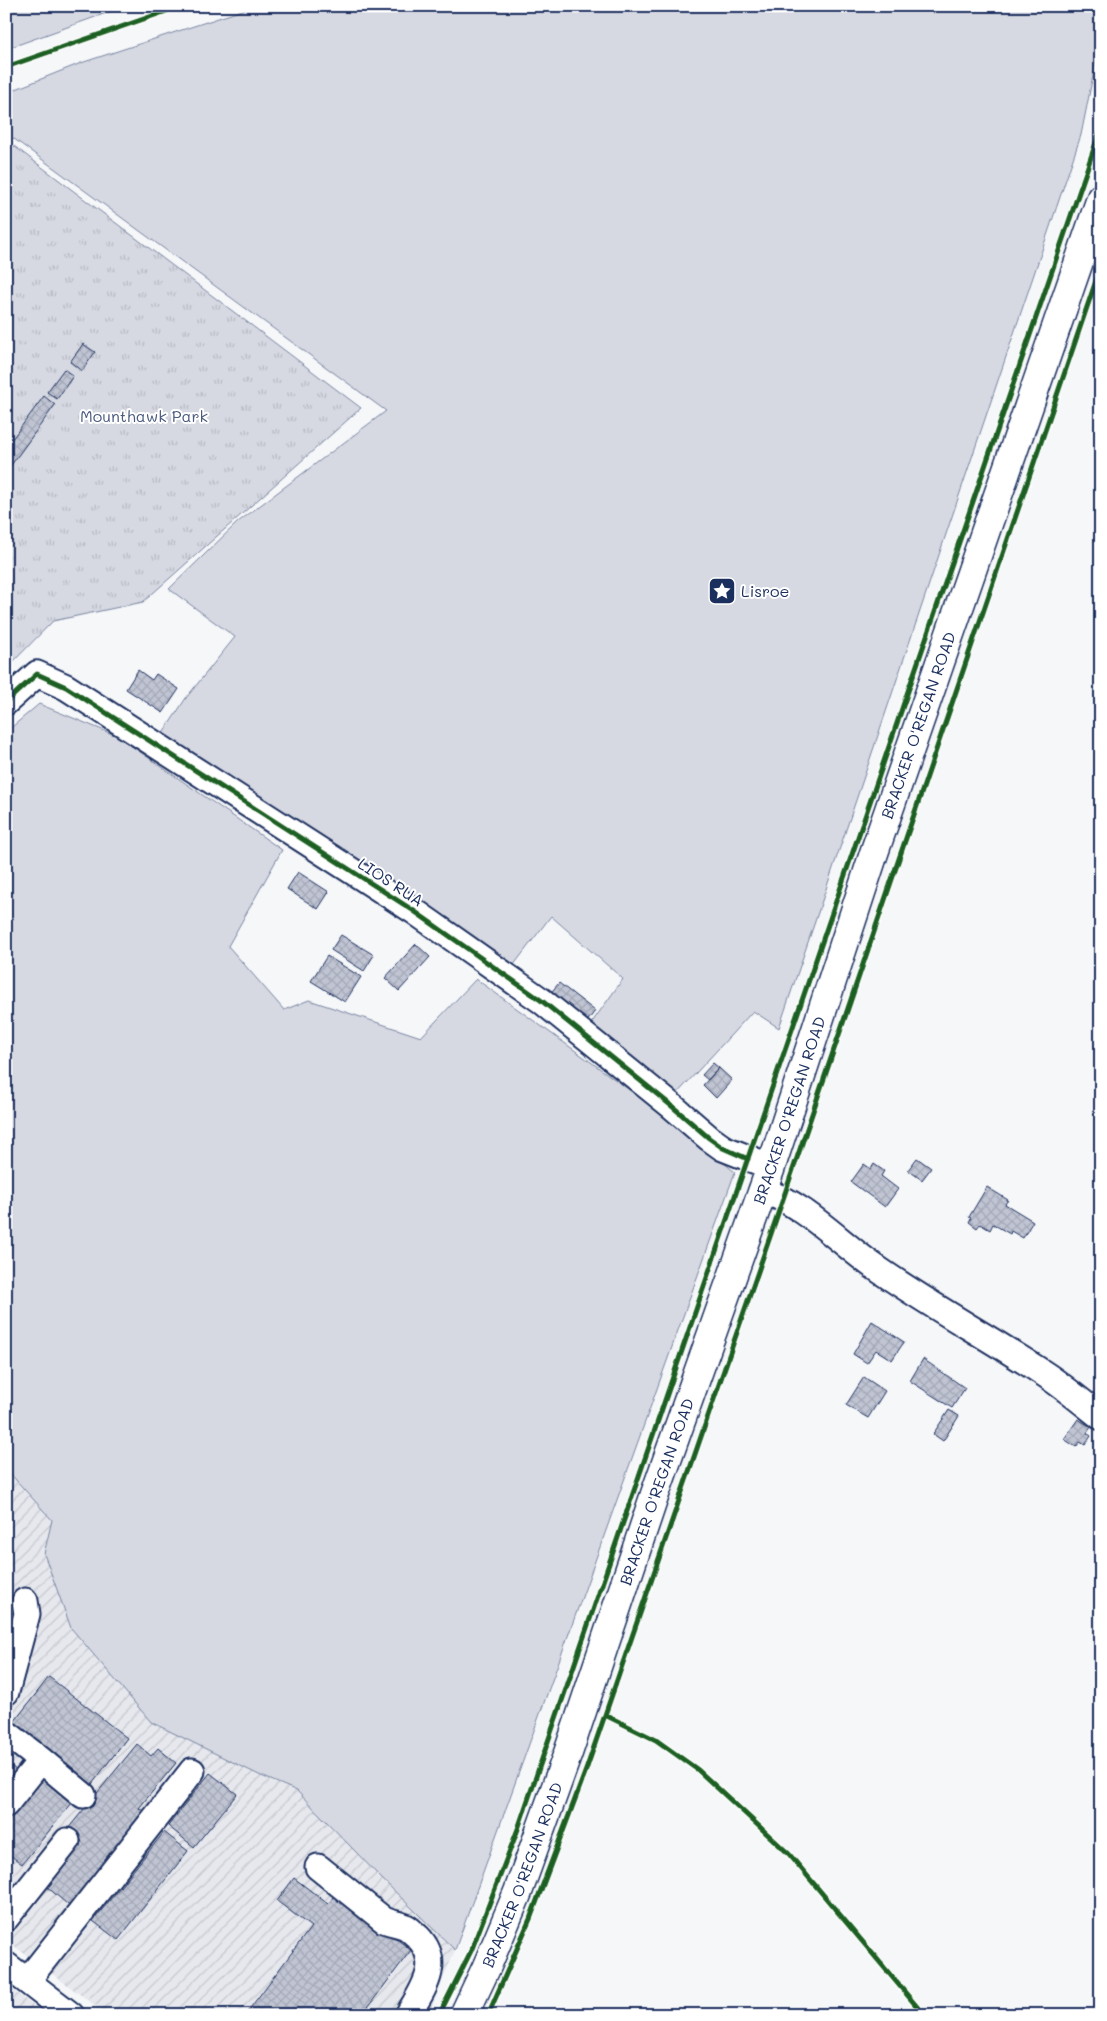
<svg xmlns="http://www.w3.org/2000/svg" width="1107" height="2021" font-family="Mali,sans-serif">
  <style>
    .industrial { fill: url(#industrial-furrows) }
    .grass { fill: #d6d9e2; stroke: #7884a0 }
    .park { fill: url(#park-tufts); stroke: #7884a0 }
    .building { fill: url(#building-cross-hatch); stroke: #1b2f5e }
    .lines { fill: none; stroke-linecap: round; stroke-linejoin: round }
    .minor-casing { stroke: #1b2f5e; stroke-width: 29 }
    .major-casing { stroke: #1b2f5e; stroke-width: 31 }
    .minor { stroke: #fff; stroke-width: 25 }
    .major { stroke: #fff; stroke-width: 28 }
    .cycleway-casing { stroke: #fff; stroke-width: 8 }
    .cycleway { stroke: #1b5e20; stroke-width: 5 }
    .labels { text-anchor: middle; stroke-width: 4; stroke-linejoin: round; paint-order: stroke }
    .park-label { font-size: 16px; fill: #4a5a7f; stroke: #fff }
    .poi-label { font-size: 16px; fill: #1b2f5e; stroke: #fff; text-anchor: start }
    .street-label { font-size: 16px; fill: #1b2f5e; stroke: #fff }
  </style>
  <defs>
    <pattern id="industrial-furrows" width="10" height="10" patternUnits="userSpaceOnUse" patternTransform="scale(1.25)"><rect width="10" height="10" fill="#e6e8ee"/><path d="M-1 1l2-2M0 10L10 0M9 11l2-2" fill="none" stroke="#c5c7ce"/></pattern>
    <pattern id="park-tufts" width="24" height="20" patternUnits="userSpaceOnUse" patternTransform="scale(1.25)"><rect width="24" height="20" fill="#d6d9e2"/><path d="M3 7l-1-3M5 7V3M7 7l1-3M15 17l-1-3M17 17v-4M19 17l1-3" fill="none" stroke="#b7bbc4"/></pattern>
    <pattern id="building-cross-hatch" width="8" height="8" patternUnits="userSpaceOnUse" patternTransform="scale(1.25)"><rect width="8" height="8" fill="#c0c4d3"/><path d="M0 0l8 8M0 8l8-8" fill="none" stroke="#a4a9b8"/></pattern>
  </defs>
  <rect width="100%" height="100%" fill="#f6f7f9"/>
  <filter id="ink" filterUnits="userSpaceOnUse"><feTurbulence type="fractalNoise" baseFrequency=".02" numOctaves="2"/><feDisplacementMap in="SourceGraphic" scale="10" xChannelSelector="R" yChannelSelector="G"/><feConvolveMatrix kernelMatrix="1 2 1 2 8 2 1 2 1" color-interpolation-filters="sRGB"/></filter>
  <g filter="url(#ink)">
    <path class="industrial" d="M 6,1469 L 52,1520 L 44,1554 L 71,1628 L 151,1721 L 259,1775 L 297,1791 L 381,1878 L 455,1950 L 428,2015 L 108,2015 L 6,1940 Z
      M 6,1985 L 45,2015 L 6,2015 Z"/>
    <path class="grass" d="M 6,6 L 126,6 L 6,49 Z
      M 255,6 L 1101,7 L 1101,36 L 1081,135 L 779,1028 L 753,1011 L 674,1097 L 590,1025 L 623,979 L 551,916 L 513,966 L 160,738 L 186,698 L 235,637 L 169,589 L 238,522 L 386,411 L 6,133 L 6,93 L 81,63 Z
      M 39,704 L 117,736 L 282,850 L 228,946 L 284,1010 L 309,1000 L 421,1037 L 476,979 L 660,1112 L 735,1172 L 455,1950 L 381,1878 L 297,1791 L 259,1775 L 151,1722 L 71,1628 L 44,1554 L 52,1520 L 6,1469 L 6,732 Z"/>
    <path class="park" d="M 6,140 L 361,408 L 143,602 L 53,621 L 6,669 Z"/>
    <path class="building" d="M 83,344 L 95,352 L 82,371 L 70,362 Z
      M 64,369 L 73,376 L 57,399 L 47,392 Z
      M 44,396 L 55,405 L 6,472 L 6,447 Z
      M 138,670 L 152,680 L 156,674 L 179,689 L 163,713 L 126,689 Z
      M 298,872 L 329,892 L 318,909 L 287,889 Z
      M 341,935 L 374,955 L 364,971 L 331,950 Z
      M 416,944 L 430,957 L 399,991 L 385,978 Z
      M 327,956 L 361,977 L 345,1002 L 311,981 Z
      M 559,983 L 595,1011 L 586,1023 L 549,995 Z
      M 713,1063 L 719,1068 L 708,1080 L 702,1075 Z
      M 719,1068 L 732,1080 L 716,1098 L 703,1085 Z
      M 917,1158 L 931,1168 L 922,1180 L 908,1170 Z
      M 864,1164 L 871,1169 L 874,1164 L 884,1171 L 881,1176 L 898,1189 L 885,1207 L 851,1182 Z
      M 987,1187 L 1008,1200 L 1005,1204 L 1033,1221 L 1023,1238 L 1011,1231 L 1010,1234 L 993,1224 L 990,1230 L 980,1224 L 977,1228 L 969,1222 L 971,1218 L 969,1217 Z
      M 872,1321 L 904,1342 L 892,1360 L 876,1350 L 867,1363 L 853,1354 Z
      M 923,1359 L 965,1388 L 952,1408 L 910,1381 Z
      M 864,1377 L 885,1391 L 868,1418 L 846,1405 Z
      M 949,1410 L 959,1416 L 943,1441 L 933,1434 Z
      M 1078,1419 L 1091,1427 L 1087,1433 L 1091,1436 L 1085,1445 L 1080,1442 L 1076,1447 L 1064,1439 Z
      M 49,1677 L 127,1738 L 89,1788 L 10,1727 Z
      M 137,1744 L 151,1756 L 158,1748 L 176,1763 L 139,1808 L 150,1817 L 74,1910 L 46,1886 L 82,1841 L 67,1830 Z
      M 6,1762 L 22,1775 L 6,1794 Z
      M 210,1773 L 237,1794 L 194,1847 L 168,1826 Z
      M 39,1776 L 72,1803 L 22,1864 L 10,1855 L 6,1860 L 6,1815 Z
      M 164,1832 L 188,1851 L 118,1940 L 93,1921 Z
      M 294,1878 L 328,1904 L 336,1893 L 411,1950 L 362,2015 L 245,2015 L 311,1927 L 277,1901 Z"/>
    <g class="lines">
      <g class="minor-casing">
        <path id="minor" d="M 6,702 L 37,674 L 66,687 L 414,911 L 542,1001 L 673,1107 L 709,1138 L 723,1148 L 771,1167
          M 762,1190 C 804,1204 837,1240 872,1265 C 927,1304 987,1336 1043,1373 C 1063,1386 1082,1402 1101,1417
          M 6,1692 L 27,1614 L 25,1601
          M 9,1735 L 41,1760
          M 6,1804 L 41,1760 L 83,1795
          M 318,1867 L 384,1920 C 391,1923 399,1924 406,1927 C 410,1929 414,1934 418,1937 C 443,1963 423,1989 408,2015
          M 6,1918 L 67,1841
          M 6,1965 L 71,2015
          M 27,1981 L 192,1771"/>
      </g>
      <g class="major-casing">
        <g id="major">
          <path id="s1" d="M 464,2015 L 487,1966 L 518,1892 L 568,1753 L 655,1494 L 771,1167 L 874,853 L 1101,198"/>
        </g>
      </g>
      <use href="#minor" class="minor"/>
      <use href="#major" class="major"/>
      <g class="cycleway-casing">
        <path id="cycleway" d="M 6,67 L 181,6
          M 6,702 L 37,674 L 66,687 L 414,911 L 542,1001 L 673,1107 L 709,1138 L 723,1148 L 748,1159
          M 605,1715 L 656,1740 L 698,1770 L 789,1854 L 924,2015
          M 439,2015 L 471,1951 L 518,1829 L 1101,128
          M 488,2015 L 530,1919 L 586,1770 L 783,1199 L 1101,266"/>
      </g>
      <use href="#cycleway" class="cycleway"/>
    </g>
  </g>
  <defs>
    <g id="sight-square" transform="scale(1.4375)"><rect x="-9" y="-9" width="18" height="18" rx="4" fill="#1b2f5e" stroke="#fff"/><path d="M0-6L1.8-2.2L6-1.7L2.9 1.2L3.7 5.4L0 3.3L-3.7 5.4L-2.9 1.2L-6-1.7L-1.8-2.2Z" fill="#fff"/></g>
  </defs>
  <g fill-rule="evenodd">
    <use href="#sight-square" x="722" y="591"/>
  </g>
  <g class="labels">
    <g class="park-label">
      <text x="144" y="422">Mounthawk Park</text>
    </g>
    <g class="poi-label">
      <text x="741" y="597">Lisroe</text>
    </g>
    <g class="street-label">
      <text dy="6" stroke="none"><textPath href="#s1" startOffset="1368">BRACKER O'REGAN ROAD</textPath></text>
      <text transform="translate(391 882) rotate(33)" y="6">LIOS RUA</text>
      <text dy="6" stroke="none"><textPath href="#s1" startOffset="962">BRACKER O'REGAN ROAD</textPath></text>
      <text dy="6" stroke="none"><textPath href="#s1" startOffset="558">BRACKER O'REGAN ROAD</textPath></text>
      <text dy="6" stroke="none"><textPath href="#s1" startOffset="152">BRACKER O'REGAN ROAD</textPath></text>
    </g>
  </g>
  <rect width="1107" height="2021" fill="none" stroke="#fff" stroke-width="25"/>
  <rect x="12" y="12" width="1082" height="1996" fill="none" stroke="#1b2f5e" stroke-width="2" filter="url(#ink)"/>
</svg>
